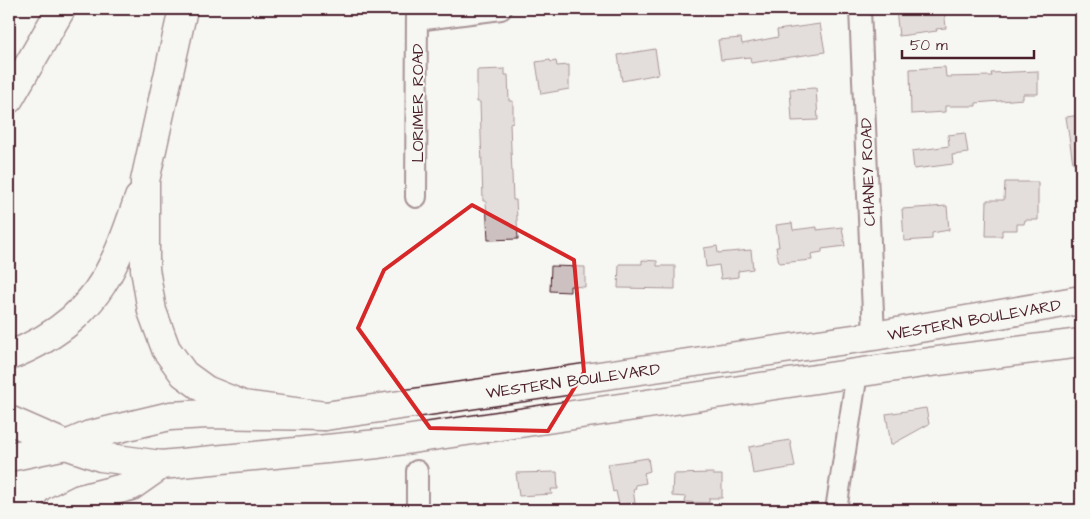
<svg xmlns="http://www.w3.org/2000/svg" width="1090" height="519" font-family="'Architects Daughter',sans-serif">
  <style>
    .building { fill: #ccc1c0; stroke: #4a1f2b }
    .lines { fill: none; stroke-linecap: round; stroke-linejoin: round }
    .minor-casing { stroke: #4a1f2b; stroke-width: 24 }
    .primary-casing { stroke: #4a1f2b; stroke-width: 31 }
    .motorway-casing { stroke: #4a1f2b; stroke-width: 31 }
    .minor { stroke: #f6f6f2; stroke-width: 20 }
    .primary { stroke: #f6f6f2; stroke-width: 28 }
    .motorway { stroke: #f6f6f2; stroke-width: 28 }
    .marked { fill: none; stroke: #d62828; stroke-width: 4; stroke-linejoin: round }
    .labels { text-anchor: middle; stroke-width: 4; stroke-linejoin: round; paint-order: stroke }
    .street-label { font-size: 16px; fill: #4a1f2b; stroke: #f6f6f2 }
  </style>
  <rect width="100%" height="100%" fill="#f6f6f2"/>
  <filter id="ink" filterUnits="userSpaceOnUse"><feTurbulence type="fractalNoise" baseFrequency=".02" numOctaves="2"/><feDisplacementMap in="SourceGraphic" scale="10" xChannelSelector="R" yChannelSelector="G"/><feConvolveMatrix kernelMatrix="1 2 1 2 8 2 1 2 1" color-interpolation-filters="sRGB"/></filter>
  <g filter="url(#ink)">
    <path class="building" d="M 910,9 L 944,9 L 946,28 L 936,29 L 937,31 L 899,36 L 896,10 Z
      M 820,24 L 825,52 L 751,63 L 750,57 L 721,60 L 718,40 L 741,38 L 742,44 L 778,37 L 777,30 Z
      M 655,49 L 659,74 L 622,81 L 618,55 Z
      M 550,60 L 551,62 L 556,61 L 557,66 L 569,65 L 569,89 L 541,94 L 536,62 Z
      M 945,67 L 946,77 L 992,76 L 991,73 L 1038,71 L 1038,94 L 1023,94 L 1023,99 L 976,103 L 976,106 L 945,106 L 945,112 L 911,114 L 910,69 Z
      M 505,69 L 505,75 L 508,75 L 509,101 L 513,101 L 513,122 L 510,123 L 513,200 L 516,200 L 518,239 L 488,240 L 486,201 L 483,201 L 480,102 L 477,102 L 477,70 Z
      M 816,88 L 818,120 L 792,121 L 790,89 Z
      M 1081,115 L 1081,163 L 1073,163 L 1066,117 Z
      M 965,133 L 968,153 L 952,155 L 953,164 L 914,169 L 912,151 L 949,146 L 948,135 Z
      M 1005,182 L 1038,182 L 1038,220 L 1025,220 L 1024,224 L 1017,224 L 1017,230 L 1002,230 L 1002,236 L 986,236 L 987,200 L 1004,200 Z
      M 947,206 L 949,230 L 932,233 L 932,239 L 904,241 L 902,209 Z
      M 792,223 L 793,230 L 817,227 L 817,230 L 842,227 L 845,246 L 822,249 L 822,252 L 811,254 L 812,260 L 779,263 L 776,247 L 779,247 L 776,225 Z
      M 717,246 L 718,253 L 751,250 L 753,269 L 738,271 L 738,277 L 721,279 L 719,265 L 706,267 L 704,248 Z
      M 642,260 L 657,261 L 657,266 L 675,266 L 675,289 L 618,288 L 619,264 L 642,264 Z
      M 551,266 L 585,267 L 585,287 L 570,286 L 570,292 L 550,291 Z
      M 926,408 L 929,424 L 891,445 L 886,414 Z
      M 790,440 L 795,467 L 753,474 L 749,447 Z
      M 648,458 L 650,471 L 644,473 L 646,483 L 635,485 L 636,488 L 633,489 L 635,503 L 619,505 L 616,491 L 613,492 L 608,464 Z
      M 557,472 L 558,489 L 551,489 L 552,494 L 519,496 L 516,473 Z
      M 713,473 L 713,475 L 722,475 L 722,498 L 709,498 L 709,503 L 685,502 L 686,497 L 672,496 L 673,474 Z"/>
    <g class="lines">
      <g class="minor-casing">
        <path id="minor" d="M 860,9 L 874,336
          M 417,20 L 501,9
          M 416,197 L 417,9
          M 417,510 L 417,471
          M 836,510 L 857,373"/>
      </g>
      <g class="primary-casing">
        <path id="primary" d="M 9,420 L 66,445 L 101,457 L 161,465 L 378,444 L 930,362 L 1081,343
          M 9,457 L 66,445 L 90,435 L 170,416 L 208,414 L 325,416 L 874,336 L 1081,300"/>
      </g>
      <g class="motorway-casing">
        <path id="motorway" d="M 183,9 L 145,181 L 145,269 L 152,311 L 166,349 L 184,374 L 206,390 L 243,405 L 325,416
          M 9,99 L 61,9
          M 9,356 C 57,337 93,309 115,260 C 125,240 131,219 139,198
          M 58,510 L 80,499 L 131,486 L 161,465"/>
      </g>
      <use href="#minor" class="minor"/>
      <use href="#primary" class="primary"/>
      <use href="#motorway" class="motorway"/>
    </g>
  </g>
  <path d="M0 0H1090V519H0ZM 472,205 L 574,260 L 584,372 L 548,431 L 430,428 L 358,328 L 384,270 Z" fill="#f6f6f2" fill-opacity=".55" fill-rule="evenodd"/>
  <path class="marked" d="M 472,205 L 574,260 L 584,372 L 548,431 L 430,428 L 358,328 L 384,270 Z"/>
  <g class="labels">
    <g class="street-label">
      <text transform="translate(417 103) rotate(-90)" y="6">LORIMER ROAD</text>
      <text transform="translate(867 172) rotate(-92)" y="6">CHANEY ROAD</text>
      <text transform="translate(974 319) rotate(-10)" y="6">WESTERN BOULEVARD</text>
      <text transform="translate(573 380) rotate(-8)" y="6">WESTERN BOULEVARD</text>
    </g>
  </g>
  <rect width="1090" height="519" fill="none" stroke="#f6f6f2" stroke-width="30"/>
  <rect x="15" y="15" width="1060" height="489" fill="none" stroke="#4a1f2b" stroke-width="2" filter="url(#ink)"/>
  <path d="M902 50v8h132v-8" fill="none" stroke="#4a1f2b" stroke-width="2.5"/>
  <text x="910" y="50" font-size="15" fill="#4a1f2b" stroke="#f6f6f2" stroke-width="4" paint-order="stroke">50 m</text>
</svg>
